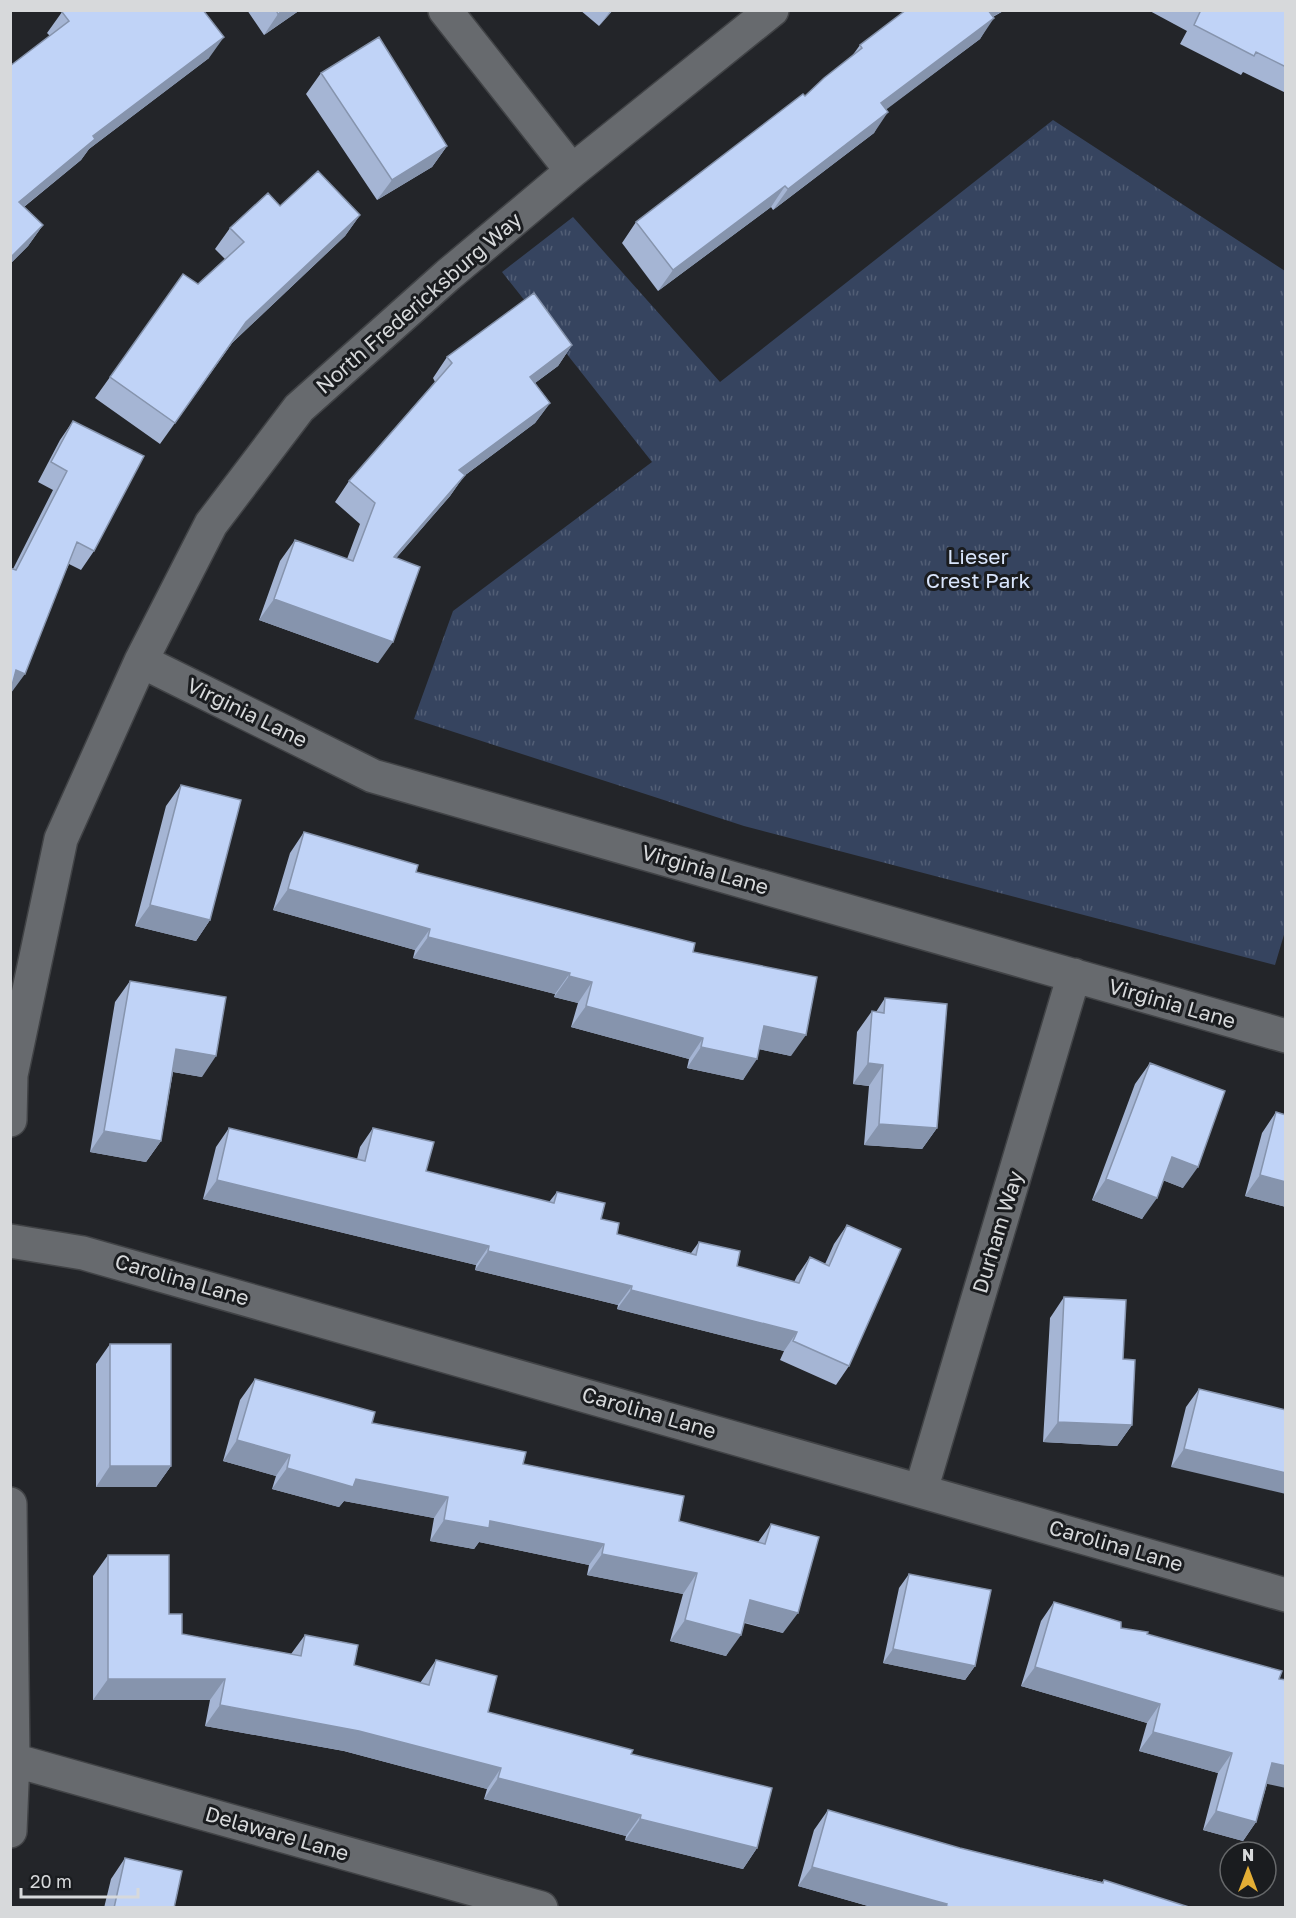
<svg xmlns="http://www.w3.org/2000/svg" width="1296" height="1918" font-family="'Golos Text',sans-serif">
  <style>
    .park { fill: url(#park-tufts) }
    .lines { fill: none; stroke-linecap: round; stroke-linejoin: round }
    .minor-casing { stroke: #414346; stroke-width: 36 }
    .minor { stroke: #676a6e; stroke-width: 33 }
    .wall { fill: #a5b5d4 }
    .shaded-wall { fill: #8694ad }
    .building { fill: #c0d3f7; stroke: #8694ad; stroke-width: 1.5 }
    .labels { text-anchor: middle; stroke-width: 6; stroke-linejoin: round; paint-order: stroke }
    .street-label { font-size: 21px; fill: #d7d9db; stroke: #1a1c1f }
    .park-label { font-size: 21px; fill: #d9e5fc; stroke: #1a1c1f }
  </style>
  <defs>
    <pattern id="park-tufts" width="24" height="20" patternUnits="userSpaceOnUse" patternTransform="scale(1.5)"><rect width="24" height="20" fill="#36445f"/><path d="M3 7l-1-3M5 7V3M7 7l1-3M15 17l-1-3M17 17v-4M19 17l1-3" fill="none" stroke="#525e75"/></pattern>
  </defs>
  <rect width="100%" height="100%" fill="#232529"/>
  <path class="park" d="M 1053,120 L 1285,271 L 1286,928 L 1275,965 L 744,826 L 414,719 L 453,611 L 652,462 L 502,272 L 573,217 L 720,382 Z"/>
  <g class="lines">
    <g class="minor-casing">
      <path id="minor" d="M 445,10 L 572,171
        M 141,661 L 373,776 L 1286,1036
        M 10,1120 L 11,1075 L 61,839 L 141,661 L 211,524 L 299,408 L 448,275 L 572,171 L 772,10
        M 10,1241 L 83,1253 L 1286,1595
        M 921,1490 L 1074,975
        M 10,1504 L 13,1760 L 10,1831
        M 13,1760 L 541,1908"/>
    </g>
    <use href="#minor" class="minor"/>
  </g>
  <path class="wall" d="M 247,10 L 300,10 L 264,35 Z
    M 580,10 L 613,10 L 599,26 Z
    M 906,10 L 1005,10 L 993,17 L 980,39 L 886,109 L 874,133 L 773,210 L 771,207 L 658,291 L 622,243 L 636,222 L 805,96 L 852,56 L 860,45 Z
    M 1148,10 L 1286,10 L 1286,93 L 1243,72 L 1241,75 L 1180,44 L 1187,31 Z
    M 62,12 L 209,58 L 89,149 L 81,160 L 24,207 L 43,225 L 28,246 L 10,264 L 11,67 L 50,36 L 47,33 Z
    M 321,73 L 447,146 L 432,167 L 377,200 L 306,94 Z
    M 280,206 L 360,215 L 345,236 L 232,343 L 160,444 L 95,398 L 110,377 L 198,284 L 225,259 L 215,249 L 230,228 Z
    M 572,345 L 558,366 L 535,383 L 550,403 L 535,423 L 464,476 L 450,496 L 396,558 L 378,663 L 259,620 L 280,561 L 295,540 L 347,559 L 360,524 L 335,502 L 349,481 L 435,382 L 433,378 L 447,357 Z
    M 73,421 L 94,551 L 81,570 L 69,564 L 11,693 L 13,569 L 53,490 L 38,482 L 60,440 Z
    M 181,785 L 210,920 L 196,941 L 135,926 L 166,806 Z
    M 304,832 L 416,872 L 693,952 L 791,1056 L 759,1049 L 743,1080 L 687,1068 L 689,1059 L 571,1027 L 578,1003 L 554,997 L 555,994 L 413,958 L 415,950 L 273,910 L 290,853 Z
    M 130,981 L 202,1077 L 173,1072 L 161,1141 L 146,1162 L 90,1152 L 115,1002 Z
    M 885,998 L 937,1128 L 922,1149 L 864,1145 L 869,1086 L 853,1084 L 857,1032 L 872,1011 L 876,1012 Z
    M 1150,1063 L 1183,1188 L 1163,1180 L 1142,1219 L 1092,1200 L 1135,1084 Z
    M 1276,1112 L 1286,1115 L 1286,1207 L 1245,1196 L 1262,1133 Z
    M 229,1128 L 357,1159 L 360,1147 L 373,1128 L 426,1171 L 549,1202 L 557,1192 L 601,1219 L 617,1234 L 691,1253 L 699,1242 L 737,1266 L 794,1282 L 797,1276 L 810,1257 L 825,1264 L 834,1244 L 847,1225 L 849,1366 L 836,1385 L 780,1360 L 784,1351 L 617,1309 L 618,1305 L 475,1270 L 476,1265 L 203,1199 L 216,1147 Z
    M 1064,1297 L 1123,1359 L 1132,1425 L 1117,1446 L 1043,1442 L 1050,1318 Z
    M 110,1344 L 171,1466 L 156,1487 L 96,1487 L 96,1364 Z
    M 255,1379 L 372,1423 L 523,1464 L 679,1521 L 758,1542 L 771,1524 L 783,1633 L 744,1623 L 726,1656 L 670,1641 L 683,1594 L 587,1575 L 589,1565 L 479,1542 L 474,1549 L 430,1541 L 434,1518 L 344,1501 L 339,1507 L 272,1489 L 276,1476 L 223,1461 L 240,1400 Z
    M 1199,1389 L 1286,1410 L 1171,1467 L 1186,1407 Z
    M 108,1555 L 169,1614 L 182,1634 L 291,1654 L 305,1635 L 354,1665 L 420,1683 L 436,1660 L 488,1712 L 631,1754 L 757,1848 L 743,1869 L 625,1840 L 626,1836 L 484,1799 L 487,1789 L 344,1751 L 205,1726 L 210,1700 L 93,1700 L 93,1576 Z
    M 909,1574 L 975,1666 L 965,1680 L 883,1663 L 899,1588 Z
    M 1054,1602 L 1121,1628 L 1147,1634 L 1279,1679 L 1267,1784 L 1256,1822 L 1243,1841 L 1203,1830 L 1218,1773 L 1139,1751 L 1147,1723 L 1021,1686 L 1041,1621 Z
    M 828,1810 L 960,1848 L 1102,1882 L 1104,1880 L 1192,1908 L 875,1908 L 798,1886 L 814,1830 Z
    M 125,1858 L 174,1908 L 104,1908 L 111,1879 Z"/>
  <path class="shaded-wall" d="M 283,10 L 300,10 L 264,35 L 278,14 Z
    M 611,10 L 613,10 L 599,26 Z
    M 984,10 L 1005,10 L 971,28 Z
    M 994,18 L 980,39 L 867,124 L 881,103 Z
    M 224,37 L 209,58 L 89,149 L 81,160 L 10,218 L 19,202 L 93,136 Z
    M 888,112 L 874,133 L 773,210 L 788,189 Z
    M 447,146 L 432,167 L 377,200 L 392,180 Z
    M 785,186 L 771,207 L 658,291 L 673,270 Z
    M 360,215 L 345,236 L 232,343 L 160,444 L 246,322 Z
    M 43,225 L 28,246 L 10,264 L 10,258 Z
    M 572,345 L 558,366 L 516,397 L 530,377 Z
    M 550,403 L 535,423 L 464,476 L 450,496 L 379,578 L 459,470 Z
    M 274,599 L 393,642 L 378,663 L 259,620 Z
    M 16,670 L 25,674 L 11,693 L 10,693 Z
    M 288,889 L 430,929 L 415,950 L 273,910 Z
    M 150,905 L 210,920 L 196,941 L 135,926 Z
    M 428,937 L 570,973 L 555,994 L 413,958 Z
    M 569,976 L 592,982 L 578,1003 L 554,997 Z
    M 586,1006 L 703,1038 L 689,1059 L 571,1027 Z
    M 764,1026 L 806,1035 L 791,1056 L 749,1047 Z
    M 701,1047 L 757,1059 L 743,1080 L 687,1068 Z
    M 176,1049 L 216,1056 L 202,1077 L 162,1070 Z
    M 868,1063 L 883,1065 L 869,1086 L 853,1084 Z
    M 879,1124 L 937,1128 L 922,1149 L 864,1145 Z
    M 104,1131 L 161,1141 L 146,1162 L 90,1152 Z
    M 1172,1157 L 1198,1167 L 1183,1188 L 1157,1178 Z
    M 1260,1175 L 1286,1182 L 1286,1207 L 1245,1196 Z
    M 1106,1179 L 1157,1198 L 1142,1219 L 1092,1200 Z
    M 217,1180 L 489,1246 L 476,1265 L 203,1199 Z
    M 488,1251 L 632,1286 L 618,1305 L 475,1270 Z
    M 631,1290 L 797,1332 L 784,1351 L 617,1309 Z
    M 1058,1422 L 1132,1425 L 1117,1446 L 1043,1442 Z
    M 237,1440 L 290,1455 L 276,1476 L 223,1461 Z
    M 1184,1449 L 1286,1473 L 1286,1494 L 1171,1467 Z
    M 110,1466 L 171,1466 L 156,1487 L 96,1487 Z
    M 287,1468 L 356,1479 L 448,1497 L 434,1518 L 344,1501 L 339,1507 L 272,1489 Z
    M 444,1520 L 490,1521 L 604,1544 L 589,1565 L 479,1542 L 474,1549 L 430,1541 Z
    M 602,1554 L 697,1573 L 683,1594 L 587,1575 Z
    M 750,1600 L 798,1613 L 783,1633 L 736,1620 Z
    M 685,1620 L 741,1635 L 726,1656 L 670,1641 Z
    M 893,1649 L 975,1666 L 965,1680 L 883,1663 Z
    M 1035,1667 L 1160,1704 L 1147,1723 L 1021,1686 Z
    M 108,1679 L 225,1679 L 210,1700 L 93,1700 Z
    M 220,1705 L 359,1731 L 501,1768 L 487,1789 L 344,1751 L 205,1726 Z
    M 1153,1732 L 1232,1753 L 1218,1773 L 1139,1751 Z
    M 1272,1763 L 1286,1766 L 1286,1788 L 1259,1782 Z
    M 498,1778 L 641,1815 L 626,1836 L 484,1799 Z
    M 1216,1811 L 1256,1822 L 1243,1841 L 1203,1830 Z
    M 640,1819 L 757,1848 L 743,1869 L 625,1840 Z
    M 812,1867 L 947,1904 L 944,1908 L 875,1908 L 798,1886 Z"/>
  <path class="building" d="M 63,10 L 203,10 L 224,37 L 93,136 L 95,139 L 19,202 L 43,225 L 10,258 L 10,66 L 69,21 L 62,12 Z
    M 276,10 L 283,10 L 278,14 Z
    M 906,10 L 988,10 L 994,18 L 881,103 L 888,112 L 788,189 L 785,186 L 673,270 L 636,222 L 803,94 L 805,96 L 824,78 L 862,48 L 860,45 Z
    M 1198,10 L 1286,10 L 1286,67 L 1256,52 L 1254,56 L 1194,25 L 1200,12 Z
    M 379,37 L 447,146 L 392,180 L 321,73 Z
    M 318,171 L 360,215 L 246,322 L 175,423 L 110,377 L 183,274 L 198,284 L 244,242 L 230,228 L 268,193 L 280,206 Z
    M 534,293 L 572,345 L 530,377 L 550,403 L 459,470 L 465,475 L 394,557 L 420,567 L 393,642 L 274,599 L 295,540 L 353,561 L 375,503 L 349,481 L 452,363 L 447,357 Z
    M 73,421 L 144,456 L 94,551 L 77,542 L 25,674 L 16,670 L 10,693 L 10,568 L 16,570 L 67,471 L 51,462 Z
    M 181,785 L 241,800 L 210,920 L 150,905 Z
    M 304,832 L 418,865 L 416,872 L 695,943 L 693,952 L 817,977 L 806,1035 L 764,1026 L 757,1059 L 701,1047 L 703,1038 L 586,1006 L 592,982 L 569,976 L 570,973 L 428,937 L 430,929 L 288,889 Z
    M 130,981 L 226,997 L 216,1056 L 176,1049 L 161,1141 L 104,1131 Z
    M 885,998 L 947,1004 L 937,1128 L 879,1124 L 883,1065 L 868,1063 L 872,1011 L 884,1013 Z
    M 1150,1063 L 1225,1091 L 1198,1167 L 1172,1157 L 1157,1198 L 1106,1179 Z
    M 1276,1112 L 1286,1115 L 1286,1182 L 1260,1175 Z
    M 229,1128 L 365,1161 L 373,1128 L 434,1142 L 426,1171 L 554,1203 L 557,1192 L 605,1203 L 601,1219 L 619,1223 L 617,1234 L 696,1255 L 699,1242 L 740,1251 L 737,1266 L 799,1283 L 810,1257 L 829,1266 L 847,1225 L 901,1249 L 849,1366 L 793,1341 L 797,1332 L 631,1290 L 632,1286 L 488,1251 L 489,1246 L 217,1180 Z
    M 1064,1297 L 1126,1300 L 1123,1359 L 1135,1360 L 1132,1425 L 1058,1422 Z
    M 110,1344 L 171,1344 L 171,1466 L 110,1466 Z
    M 255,1379 L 375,1412 L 372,1423 L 526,1452 L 523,1464 L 684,1496 L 679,1521 L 765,1544 L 771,1524 L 819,1537 L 798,1613 L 750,1600 L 741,1635 L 685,1620 L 697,1573 L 602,1554 L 604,1544 L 490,1521 L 489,1528 L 444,1520 L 448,1497 L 356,1479 L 353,1487 L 287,1468 L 290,1455 L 237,1440 Z
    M 1199,1389 L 1286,1410 L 1286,1473 L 1184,1449 Z
    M 108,1555 L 169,1555 L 169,1614 L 182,1614 L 182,1634 L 301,1656 L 305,1635 L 358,1645 L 354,1665 L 429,1685 L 436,1660 L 497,1676 L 488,1712 L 633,1750 L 631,1754 L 772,1788 L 757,1848 L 640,1819 L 641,1815 L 498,1778 L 501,1768 L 359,1731 L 220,1705 L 225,1679 L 108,1679 Z
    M 909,1574 L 991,1590 L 975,1666 L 893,1649 Z
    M 1054,1602 L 1121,1622 L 1121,1628 L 1148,1632 L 1147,1634 L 1282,1671 L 1279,1679 L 1286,1680 L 1286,1766 L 1272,1763 L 1256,1822 L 1216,1811 L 1232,1753 L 1153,1732 L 1160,1704 L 1035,1667 Z
    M 828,1810 L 960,1848 L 1103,1883 L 1104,1880 L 1192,1908 L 953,1908 L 946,1906 L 947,1904 L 812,1867 Z
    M 125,1858 L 182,1871 L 174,1908 L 114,1908 Z"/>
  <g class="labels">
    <g class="street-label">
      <text transform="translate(419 303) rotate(-41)" y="7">North Fredericksburg Way</text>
      <text transform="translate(247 713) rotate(26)" y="7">Virginia Lane</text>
      <text transform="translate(705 870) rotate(16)" y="7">Virginia Lane</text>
      <text transform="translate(1172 1004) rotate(16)" y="7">Virginia Lane</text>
      <text transform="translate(998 1232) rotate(-73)" y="7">Durham Way</text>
      <text transform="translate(182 1280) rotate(16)" y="7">Carolina Lane</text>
      <text transform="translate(649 1413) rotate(16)" y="7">Carolina Lane</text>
      <text transform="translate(1116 1546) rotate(16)" y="7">Carolina Lane</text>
      <text transform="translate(277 1834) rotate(16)" y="7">Delaware Lane</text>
    </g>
    <g class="park-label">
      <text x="978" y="564">Lieser<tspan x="978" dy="24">Crest Park</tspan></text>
    </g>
  </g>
  <rect width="1296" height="1918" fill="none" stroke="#d7d9db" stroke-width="24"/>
  <g transform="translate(1248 1870)"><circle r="28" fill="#1a1c1f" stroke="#66686a" stroke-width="1.5"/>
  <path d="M0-4.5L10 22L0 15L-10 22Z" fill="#e4ae35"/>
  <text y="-9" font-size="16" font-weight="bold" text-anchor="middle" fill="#d7d9db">N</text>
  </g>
  <path d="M21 1888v9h117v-9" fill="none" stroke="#d7d9db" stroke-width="3"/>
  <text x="30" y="1888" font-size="18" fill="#d7d9db" stroke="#1a1c1f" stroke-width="4.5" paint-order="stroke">20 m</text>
</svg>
